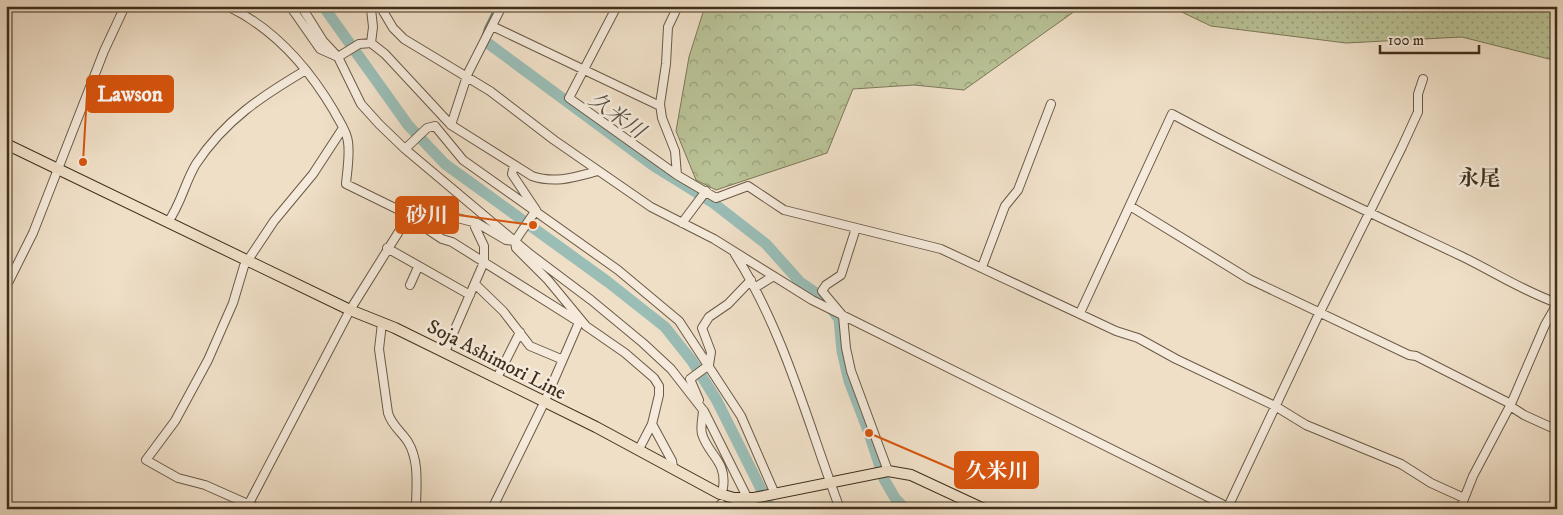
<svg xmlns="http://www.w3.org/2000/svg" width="1563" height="515" font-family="'IM FELL DW Pica','Noto Serif JP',serif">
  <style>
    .grass { fill: url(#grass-dots); stroke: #7c7858 }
    .forest { fill: url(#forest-crowns); stroke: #7c7858 }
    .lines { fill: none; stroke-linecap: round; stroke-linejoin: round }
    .stream { stroke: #758478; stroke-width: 2 }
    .river { stroke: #9abdb6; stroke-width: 11 }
    .minor-casing { stroke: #6a5a46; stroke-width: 10 }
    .major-casing { stroke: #3e2e1b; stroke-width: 12 }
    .minor { stroke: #f5eadb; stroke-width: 8 }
    .major { stroke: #efdfc7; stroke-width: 10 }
    .labels { text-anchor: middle; stroke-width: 5; stroke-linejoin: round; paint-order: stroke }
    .street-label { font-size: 20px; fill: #3e2e1b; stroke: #f5eadb }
    .water-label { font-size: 21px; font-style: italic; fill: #555242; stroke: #f5eadb }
    .neighbourhood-label { font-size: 21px; font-weight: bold; fill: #3e2e1b; stroke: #f5eadb }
    .leader { fill: none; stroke: #d7550e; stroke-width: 2 }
    .callout-dot { fill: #d7550e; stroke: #f5eadb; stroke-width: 2 }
    .callout { fill: #d7550e; stroke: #d7550e; stroke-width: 2 }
    .callout-label { font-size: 21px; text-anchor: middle; font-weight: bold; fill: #fff }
  </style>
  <defs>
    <pattern id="grass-dots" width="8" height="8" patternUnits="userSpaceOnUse" patternTransform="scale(1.25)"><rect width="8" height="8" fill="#b9c296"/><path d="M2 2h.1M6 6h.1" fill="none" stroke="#989e7a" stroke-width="1.8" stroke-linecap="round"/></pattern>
    <pattern id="forest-crowns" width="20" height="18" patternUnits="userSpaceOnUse" patternTransform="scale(1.25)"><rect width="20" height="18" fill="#b9c296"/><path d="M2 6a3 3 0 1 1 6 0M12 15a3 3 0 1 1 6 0" fill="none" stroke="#989e7a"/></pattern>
  </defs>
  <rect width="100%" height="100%" fill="#efdfc7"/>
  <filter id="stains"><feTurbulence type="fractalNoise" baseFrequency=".004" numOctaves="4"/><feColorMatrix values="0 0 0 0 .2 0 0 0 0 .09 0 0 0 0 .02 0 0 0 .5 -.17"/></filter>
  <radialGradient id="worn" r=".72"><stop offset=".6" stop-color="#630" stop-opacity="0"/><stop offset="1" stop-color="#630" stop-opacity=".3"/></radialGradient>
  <path class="grass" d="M 1169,6 L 1557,6 L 1557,61 L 1462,37 L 1346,43 L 1211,26 Z"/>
  <path class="forest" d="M 705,6 L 1082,6 L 964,90 L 914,85 L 853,89 L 827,153 L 716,190 L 696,180 L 676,131 L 689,57 Z"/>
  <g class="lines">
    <path class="stream" d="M 482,38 L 485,28 L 496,6"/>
    <path class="river" d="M 323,6 L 408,125 L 445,164 L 608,282 L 665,327 L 692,361 L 716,399 L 771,509
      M 489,44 L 654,166 L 712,202 L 766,244 L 800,282 L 822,297 L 839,319 L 842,351 L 849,381 L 869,433 L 884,479 L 895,498 L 905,509"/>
    <g class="minor-casing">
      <path id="minor" d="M 227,6 C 274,28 308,67 334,111 C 339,121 347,131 348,142 C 350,156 347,171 346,184 L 397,209 L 442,239 L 452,242 L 579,322
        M 290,6 L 320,49 L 338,57 L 359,44 L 371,43 L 385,54 L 451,125 L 532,176 C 555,184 575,177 598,171
        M 301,6 L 323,41 L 338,57 L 361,104 L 379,124 L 405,149 L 530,254 L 591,300 L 643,343 L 671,369 L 703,410 C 703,416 700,427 702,434 C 709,456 727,461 723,488
        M 380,6 L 393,28 L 404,39 L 490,91 L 554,140 L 651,207 L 714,239 L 812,300 L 1232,509
        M 617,6 L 569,98 L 677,175 L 716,198 L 748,186 L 784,210 L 941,249 L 1116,331 L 1138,338 L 1176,359 L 1275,406 L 1306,425 L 1401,464 L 1431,483 L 1464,498
        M 492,26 L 660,106
        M 371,43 L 373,27 L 371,9 L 373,6
        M 451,125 L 468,73 L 502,6
        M 435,126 L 463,160 L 618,270 L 679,321 L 741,416 L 775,494
        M 405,149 L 427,128 L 435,126
        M 514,165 L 512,174 L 536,210
        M 677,175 L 675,151 L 662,118 L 660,104 L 666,64 L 668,27 L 678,6
        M 1130,206 L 1249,279 L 1409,355 L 1416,356 L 1511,404
        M 536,210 L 515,241 L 516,248 L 548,280 L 586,326 L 625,353 L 654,378 L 659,386 L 659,395 L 652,424 L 639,449
        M 168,222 C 181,204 185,182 196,164 C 225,120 262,96 306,70
        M 682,223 L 706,191
        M 856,228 L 841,275 L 826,285 L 822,291 L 843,316 L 846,348 L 851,371 L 888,471
        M 387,248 L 470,295
        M 735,254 C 784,331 808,424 840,509
        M 982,267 L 1005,206 L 1018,190 L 1051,104
        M 475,284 L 503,311 L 530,346 L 561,359
        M 410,285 L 418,267
        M 6,287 L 33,233 L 104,51 L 125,6
        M 756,287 L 772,277
        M 1080,313 L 1172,114 C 1267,165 1364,210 1461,256 C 1494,272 1523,291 1557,303
        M 382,323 L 379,349 L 388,413 C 392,426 401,431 408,442 C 420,462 416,487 416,509
        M 445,352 L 484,262 L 484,246 L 475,227 L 477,223
        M 497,378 L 520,332
        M 690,379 L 699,400
        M 690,379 L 709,365 L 711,352 L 702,328 L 709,317 L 728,304 L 751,280
        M 1510,406 L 1524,415 L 1557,430
        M 704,411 L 753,509
        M 652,424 L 672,461 L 673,467
        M 246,509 L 350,310 L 408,217 L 422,209 L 477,223 L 506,240 L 515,241
        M 259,509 L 205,485 L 178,478 L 146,460 L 175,421 L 208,360 L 233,303 L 244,266 L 274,221 L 313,174 L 343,128
        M 492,509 L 544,403 L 580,320
        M 720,509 L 721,504
        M 1227,509 L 1317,318 L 1402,147 L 1418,112 L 1418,94 L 1423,79
        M 1460,509 L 1473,476 L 1511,404 L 1545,325 L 1557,304"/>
    </g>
    <g class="major-casing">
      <path id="major" d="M 6,144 L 350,310 L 395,328 L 596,427 L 720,494 L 734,498 L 754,498 L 888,471 L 911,475 L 984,509"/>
    </g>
    <use href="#minor" class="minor"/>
    <use href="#major" class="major"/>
  </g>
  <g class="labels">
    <g class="street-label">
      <text transform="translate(497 359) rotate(27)" y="7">Soja Ashimori Line</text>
    </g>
    <g class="water-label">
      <text transform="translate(617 115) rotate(36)" y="7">久米川</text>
    </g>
    <g class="neighbourhood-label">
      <text x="1479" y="185">永尾</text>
    </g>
  </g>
  <path class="leader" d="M83 162L87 94M533 225L458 215M869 433L955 470"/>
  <g class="callout-dot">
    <circle cx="83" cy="162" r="5"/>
    <circle cx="533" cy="225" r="5"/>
    <circle cx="869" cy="433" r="5"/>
  </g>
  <g class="callout">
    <rect x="87" y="76" width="86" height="36" rx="5"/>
    <rect x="396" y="197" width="62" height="36" rx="5"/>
    <rect x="955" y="452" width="83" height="36" rx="5"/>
  </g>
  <g class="callout-label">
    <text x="130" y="101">Lawson</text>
    <text x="427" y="222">砂川</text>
    <text x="997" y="478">久米川</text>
  </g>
  <rect width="1563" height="515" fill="none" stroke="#efdfc7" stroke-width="25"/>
  <rect x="8" y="8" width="1548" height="500" fill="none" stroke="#3e2e1b" stroke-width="2.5"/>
  <rect x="12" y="12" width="1538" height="490" fill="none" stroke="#3e2e1b"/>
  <path d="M1380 45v8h99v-8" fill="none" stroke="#3e2e1b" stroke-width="2.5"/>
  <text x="1388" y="45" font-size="15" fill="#3e2e1b" stroke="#f5eadb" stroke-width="4" paint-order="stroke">100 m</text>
  <rect width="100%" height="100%" filter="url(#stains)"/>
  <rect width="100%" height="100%" fill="url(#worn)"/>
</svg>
